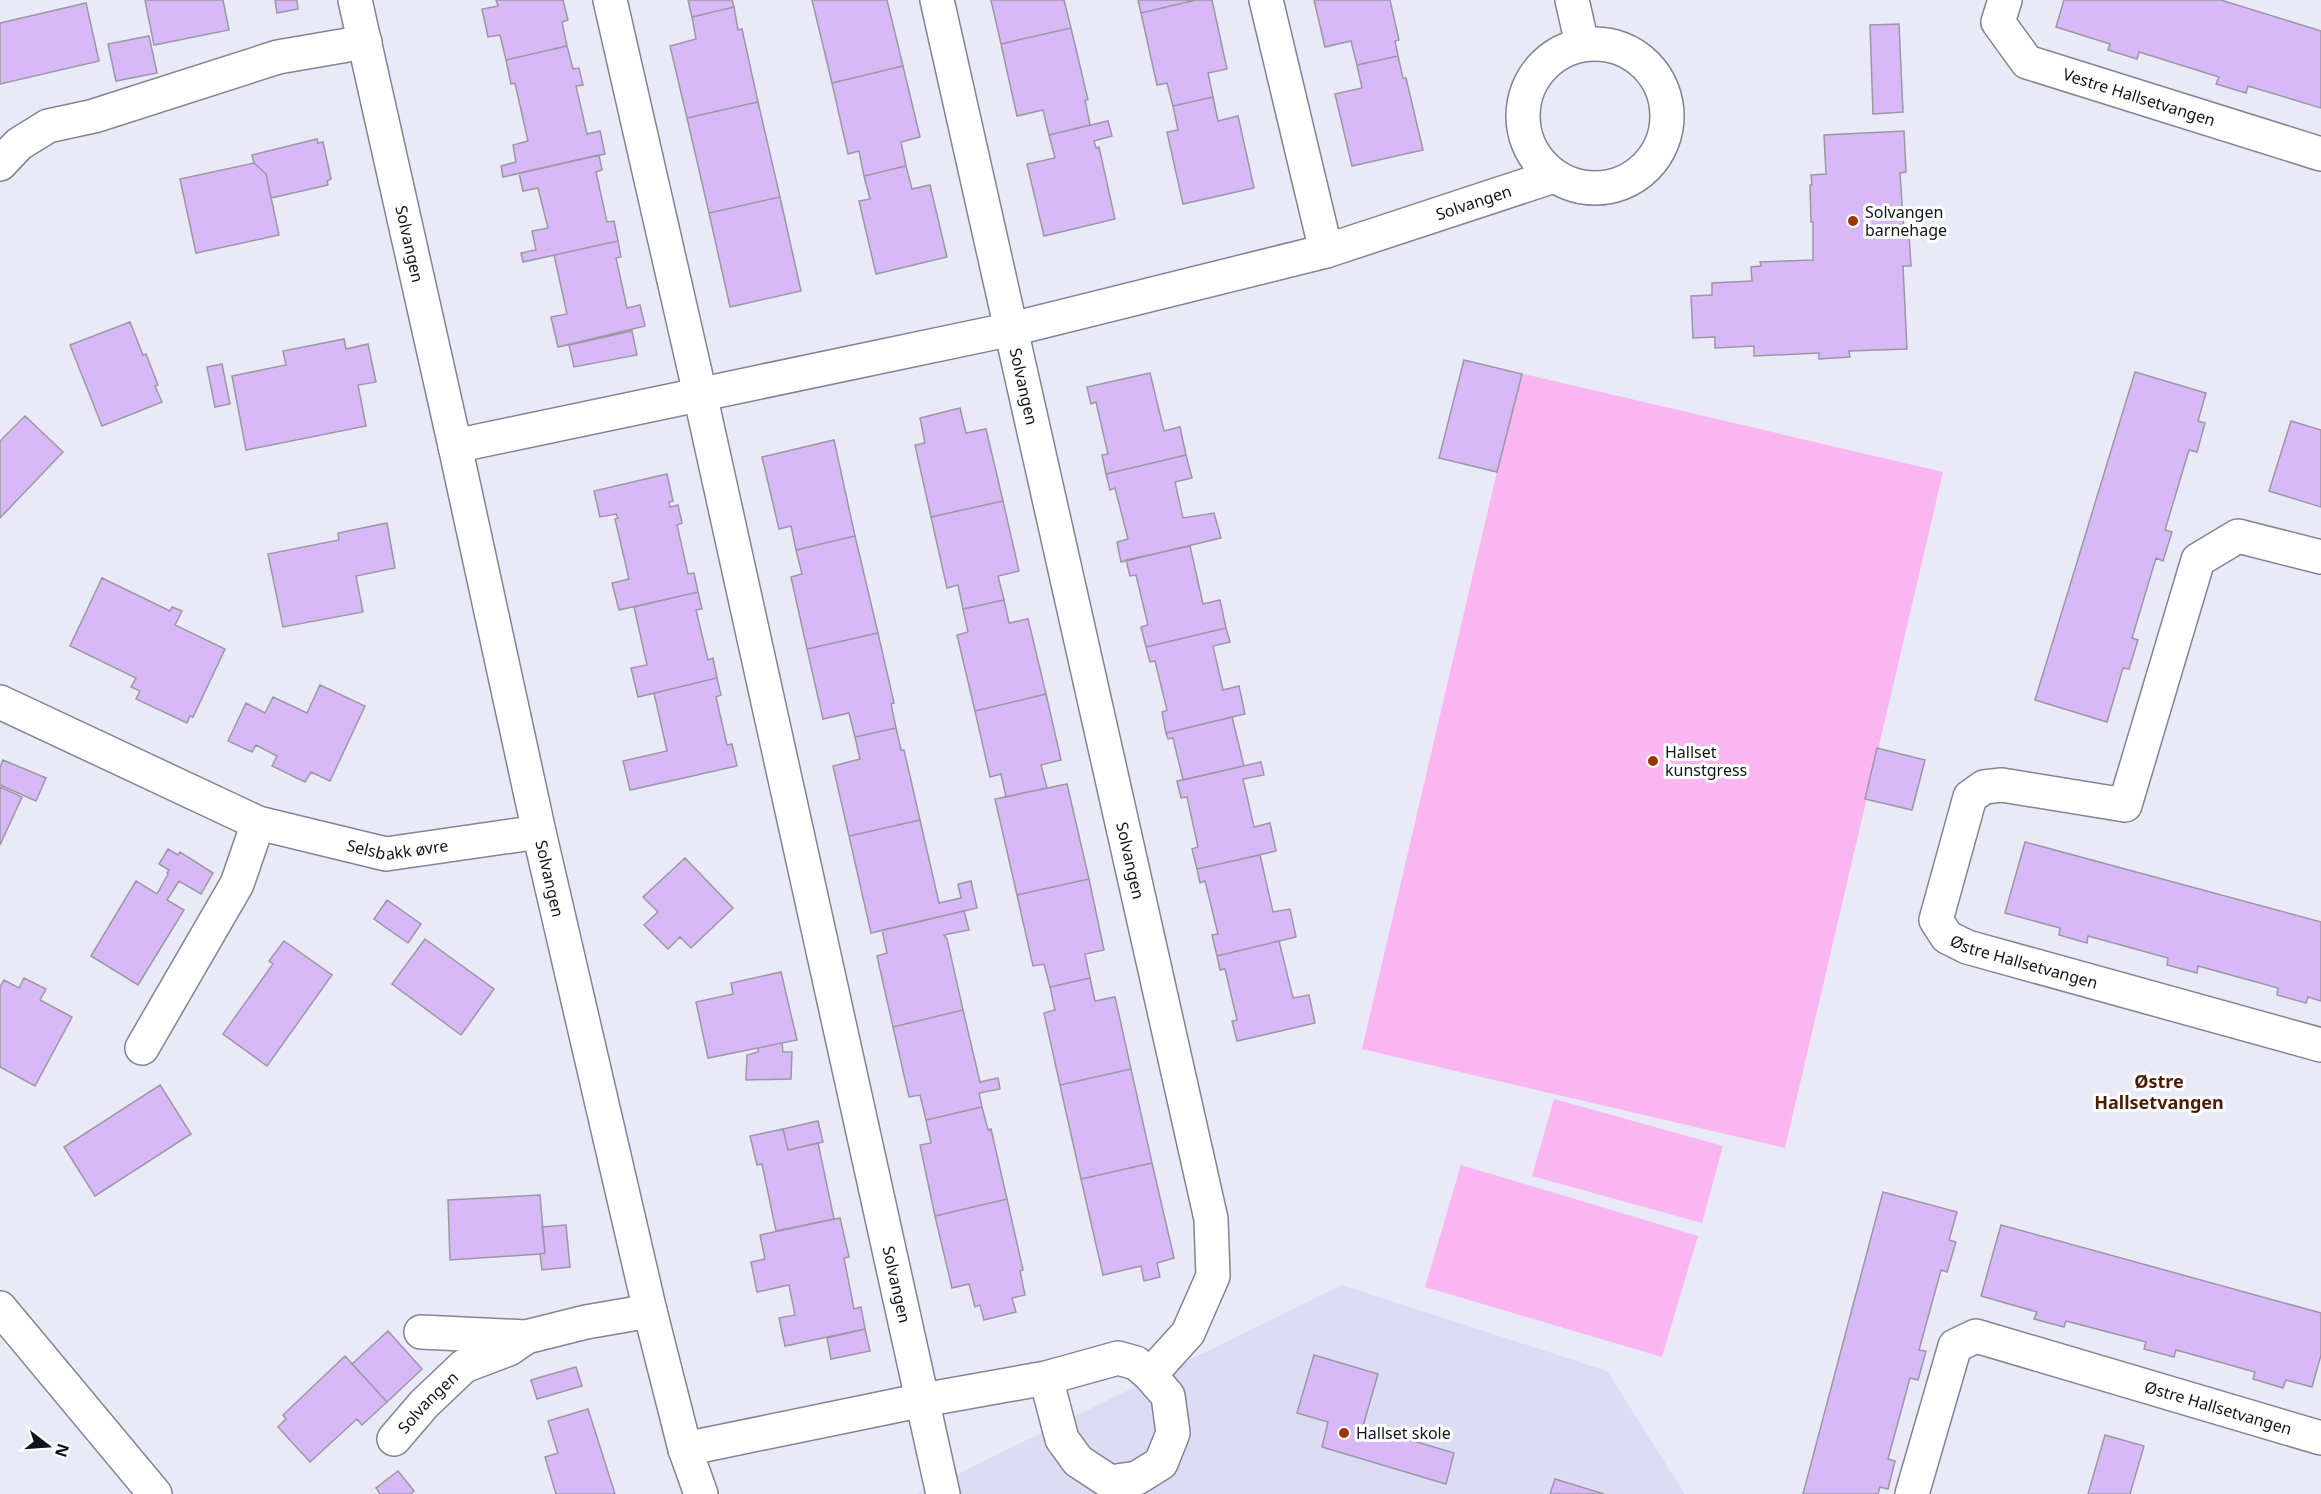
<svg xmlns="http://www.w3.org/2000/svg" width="2321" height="1494" font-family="'Noto Sans',sans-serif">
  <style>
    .built { fill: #dcddf4 }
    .green { fill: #fab6f1 }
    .building { fill: #d8b9f7; stroke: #9d97a4; stroke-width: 1.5 }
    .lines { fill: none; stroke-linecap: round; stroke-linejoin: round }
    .minor-casing { stroke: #838491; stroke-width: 36 }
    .minor { stroke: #fff; stroke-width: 33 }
    .poi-dot { fill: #9a3600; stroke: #fff; stroke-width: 2 }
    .labels { text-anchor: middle; stroke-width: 6; stroke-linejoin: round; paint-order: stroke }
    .street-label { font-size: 16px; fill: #131419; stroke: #fff }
    .poi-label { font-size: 16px; fill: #131419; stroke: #fff; text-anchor: start }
    .neighbourhood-label { font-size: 18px; font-weight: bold; fill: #4c1c06; stroke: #fff }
  </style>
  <rect width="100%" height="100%" fill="#e9e9f8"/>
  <path class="built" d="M 1342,1285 L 1607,1371 L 1685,1494 L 917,1494 Z"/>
  <path class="green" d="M 1520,373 L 1943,472 L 1785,1148 L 1362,1049 Z
    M 1554,1099 L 1723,1146 L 1702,1223 L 1532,1176 Z
    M 1461,1165 L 1698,1236 L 1662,1357 L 1425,1287 Z"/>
  <path class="building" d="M 145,0 L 223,0 L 229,30 L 154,45 Z
    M 275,0 L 297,0 L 298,9 L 277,13 Z
    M 496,0 L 563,0 L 568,20 L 562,22 L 567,46 L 506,60 L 500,35 L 488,37 L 482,9 L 498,6 Z
    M 688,0 L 732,0 L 734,7 L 692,17 Z
    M 812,0 L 887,0 L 903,66 L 832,83 Z
    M 991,0 L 1064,0 L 1071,28 L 1001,44 Z
    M 1138,0 L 1196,0 L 1141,13 Z
    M 1196,0 L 1212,0 L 1227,69 L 1208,73 L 1213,97 L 1173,106 L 1167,83 L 1157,85 L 1141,13 Z
    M 1314,0 L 1390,0 L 1399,40 L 1395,41 L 1398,56 L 1357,65 L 1351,41 L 1325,47 Z
    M 2064,0 L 2221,0 L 2321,31 L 2321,108 L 2248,86 L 2246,93 L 2216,84 L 2219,77 L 2139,52 L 2137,59 L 2108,50 L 2110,44 L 2056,27 Z
    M 86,3 L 99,61 L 0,84 L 0,23 Z
    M 734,7 L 738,30 L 742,29 L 758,102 L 687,118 L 670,46 L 696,39 L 692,17 Z
    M 1899,24 L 1903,112 L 1873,114 L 1870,25 Z
    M 1071,28 L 1088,100 L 1085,100 L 1090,125 L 1049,135 L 1043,110 L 1017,116 L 1001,44 Z
    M 149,36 L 157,73 L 116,81 L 108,44 Z
    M 567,46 L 573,69 L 579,68 L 583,85 L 576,86 L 587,134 L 600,131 L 605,154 L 503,177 L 501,166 L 516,162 L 513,145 L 528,141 L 515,83 L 511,84 L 506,60 Z
    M 1398,56 L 1403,78 L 1406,78 L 1423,150 L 1352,166 L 1335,94 L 1362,88 L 1357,65 Z
    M 903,66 L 920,137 L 901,142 L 906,166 L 864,176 L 859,151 L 848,154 L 832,83 Z
    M 1213,97 L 1218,121 L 1238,116 L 1254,188 L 1183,204 L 1167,132 L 1178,130 L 1173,106 Z
    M 758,102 L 780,197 L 709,213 L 687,118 Z
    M 1108,121 L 1112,136 L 1094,141 L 1096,148 L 1099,147 L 1115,219 L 1044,236 L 1027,164 L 1055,158 L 1049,135 Z
    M 1904,131 L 1906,172 L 1900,173 L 1904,234 L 1909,234 L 1911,266 L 1903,266 L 1907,349 L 1849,351 L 1850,357 L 1819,359 L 1819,353 L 1754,356 L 1754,346 L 1715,348 L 1715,337 L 1693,338 L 1691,296 L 1712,295 L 1712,283 L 1752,281 L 1751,267 L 1761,266 L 1760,262 L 1813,260 L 1813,222 L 1811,222 L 1810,185 L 1812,185 L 1811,175 L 1826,174 L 1824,135 Z
    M 317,139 L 318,143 L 323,142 L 331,179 L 327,181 L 328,185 L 271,198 L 266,174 L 254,163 L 252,155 Z
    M 599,155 L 602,170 L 596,172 L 607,222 L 614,221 L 618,241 L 523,262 L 521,253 L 536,250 L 532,231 L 548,228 L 538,188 L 523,191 L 519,173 Z
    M 254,163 L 266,174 L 279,235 L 196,253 L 180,179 Z
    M 906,166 L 912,189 L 930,185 L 947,257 L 876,274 L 859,201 L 870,199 L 864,176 Z
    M 780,197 L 801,291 L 730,307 L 709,213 Z
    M 618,241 L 621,257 L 616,258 L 627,308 L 640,305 L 645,326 L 558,347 L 551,317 L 567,314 L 554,255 Z
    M 130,322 L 143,355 L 146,354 L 158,385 L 155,386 L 162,402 L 102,426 L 70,345 Z
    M 632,331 L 637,355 L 574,367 L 569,345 Z
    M 344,339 L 346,349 L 368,344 L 376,382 L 358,385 L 366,426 L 246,450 L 232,376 L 286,365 L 283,351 Z
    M 1464,360 L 1522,374 L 1497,472 L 1439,458 Z
    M 222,364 L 230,404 L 215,407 L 207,367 Z
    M 2135,372 L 2206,393 L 2198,421 L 2205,423 L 2197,452 L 2189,450 L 2165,530 L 2172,532 L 2163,561 L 2156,558 L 2132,638 L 2138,640 L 2129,669 L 2123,668 L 2107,722 L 2035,700 Z
    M 1150,373 L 1164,431 L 1180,427 L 1186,455 L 1106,474 L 1102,455 L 1108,454 L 1096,402 L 1091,404 L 1087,387 Z
    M 960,408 L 966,433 L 986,429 L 1003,501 L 931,517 L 915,445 L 925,443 L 920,418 Z
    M 25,416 L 63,452 L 0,518 L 0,441 Z
    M 2291,421 L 2321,430 L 2321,507 L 2269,491 Z
    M 834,440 L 855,536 L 796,550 L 791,526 L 779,529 L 762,457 Z
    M 1186,455 L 1192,478 L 1175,482 L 1183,518 L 1214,513 L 1221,538 L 1121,562 L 1117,542 L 1128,539 L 1115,488 L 1110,490 L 1106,474 Z
    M 667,474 L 673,501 L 669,502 L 670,507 L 678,505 L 682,523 L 677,525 L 688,574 L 694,573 L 698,592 L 619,610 L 612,583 L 629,579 L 615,519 L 618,518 L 616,514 L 600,517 L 594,491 Z
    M 1003,501 L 1019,571 L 998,576 L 1004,600 L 963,609 L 958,585 L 947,588 L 931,517 Z
    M 387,523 L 395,568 L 356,576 L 363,612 L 283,627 L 268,554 L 339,540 L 338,533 Z
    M 855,536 L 878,633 L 807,649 L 791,577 L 802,574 L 796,550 Z
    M 1190,546 L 1203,604 L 1220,600 L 1226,628 L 1146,647 L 1141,627 L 1148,625 L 1136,575 L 1130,576 L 1126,560 Z
    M 102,578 L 170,611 L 172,607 L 182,611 L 175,625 L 225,649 L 193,717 L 190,716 L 187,723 L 136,699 L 140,691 L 131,687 L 136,678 L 70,646 Z
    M 698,592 L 702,609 L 696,610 L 708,660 L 713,658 L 717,678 L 638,697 L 631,668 L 647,665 L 634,607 Z
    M 1004,600 L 1009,623 L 1028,619 L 1046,694 L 975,711 L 957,635 L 968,632 L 963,609 Z
    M 1226,628 L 1230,642 L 1213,646 L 1223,690 L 1239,686 L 1245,714 L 1166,733 L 1162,712 L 1167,710 L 1155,661 L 1150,662 L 1146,647 Z
    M 878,633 L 894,703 L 891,704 L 896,728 L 855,737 L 849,713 L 823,719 L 807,649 Z
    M 717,678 L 721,695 L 716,697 L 727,745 L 732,744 L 737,766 L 630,790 L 623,761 L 667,751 L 654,693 Z
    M 320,685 L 365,706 L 330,781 L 311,772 L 305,782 L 272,766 L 277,756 L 256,745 L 252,752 L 228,741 L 246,703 L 265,713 L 273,697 L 307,713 Z
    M 1046,694 L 1061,760 L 1041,765 L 1047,788 L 1006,797 L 1001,774 L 990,777 L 975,711 Z
    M 1232,717 L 1244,766 L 1183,780 L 1173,738 L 1168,739 L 1166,733 Z
    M 896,728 L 901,750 L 904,750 L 920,820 L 849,836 L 833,766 L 860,759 L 855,737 Z
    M 1877,748 L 1925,760 L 1912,810 L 1865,799 Z
    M 3,760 L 46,778 L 36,801 L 0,785 L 0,767 Z
    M 1261,762 L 1264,775 L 1243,779 L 1254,827 L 1270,823 L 1276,851 L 1197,869 L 1192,849 L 1198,847 L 1187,797 L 1181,798 L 1177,781 Z
    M 1067,784 L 1089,879 L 1017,895 L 995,799 Z
    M 0,787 L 22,797 L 0,845 Z
    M 920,820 L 939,903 L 961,898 L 958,884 L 971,881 L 977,908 L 871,933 L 849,836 Z
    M 2025,842 L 2321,922 L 2321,1001 L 2308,997 L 2306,1003 L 2277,995 L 2278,988 L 2198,966 L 2197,973 L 2167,965 L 2168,958 L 2088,936 L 2087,943 L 2059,935 L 2060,928 L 2005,913 Z
    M 168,849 L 178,855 L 180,852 L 213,873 L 201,894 L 179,881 L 167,900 L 184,910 L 138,985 L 91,956 L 136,881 L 157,894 L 168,874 L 167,873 L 169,870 L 159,864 Z
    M 1260,855 L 1273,912 L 1290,909 L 1296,937 L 1217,956 L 1212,935 L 1218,934 L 1205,881 L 1200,883 L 1197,869 Z
    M 685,858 L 733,908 L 691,948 L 680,937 L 668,949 L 644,925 L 658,912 L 643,897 Z
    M 1089,879 L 1104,950 L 1085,954 L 1090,978 L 1050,987 L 1044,964 L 1033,966 L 1017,895 Z
    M 387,900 L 421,924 L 408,943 L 374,919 Z
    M 964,911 L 969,930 L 944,935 L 947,939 L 963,1010 L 893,1027 L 877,956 L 887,953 L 882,930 Z
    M 425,939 L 494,989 L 461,1035 L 392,984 Z
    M 284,941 L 332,975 L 267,1066 L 223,1034 L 273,964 L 269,961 Z
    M 1279,941 L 1293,998 L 1309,995 L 1315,1023 L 1237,1041 L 1232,1021 L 1237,1020 L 1225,969 L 1220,970 L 1217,956 Z
    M 781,972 L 797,1040 L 708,1058 L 696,1002 L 733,994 L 731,983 Z
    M 24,978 L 46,989 L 40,1000 L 72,1017 L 35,1086 L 0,1067 L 0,987 L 4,980 L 19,988 Z
    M 1090,978 L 1095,1001 L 1115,997 L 1131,1069 L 1060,1085 L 1044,1013 L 1055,1010 L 1050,987 Z
    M 963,1010 L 980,1082 L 998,1078 L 1000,1089 L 979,1093 L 982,1107 L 926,1120 L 920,1095 L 909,1097 L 893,1027 Z
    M 782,1043 L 783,1052 L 792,1052 L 791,1079 L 746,1080 L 747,1055 L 758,1052 L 758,1048 Z
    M 1131,1069 L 1152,1163 L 1081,1179 L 1060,1085 Z
    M 160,1085 L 191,1134 L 95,1196 L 64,1147 Z
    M 982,1107 L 988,1130 L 991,1129 L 1007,1199 L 935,1216 L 920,1145 L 931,1143 L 926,1120 Z
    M 818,1121 L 823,1142 L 788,1150 L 783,1129 Z
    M 783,1129 L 788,1150 L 818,1143 L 834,1219 L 776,1231 L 762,1164 L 757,1165 L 750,1136 Z
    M 1152,1163 L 1174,1258 L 1157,1263 L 1160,1277 L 1144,1281 L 1141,1266 L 1103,1275 L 1081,1179 Z
    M 1883,1192 L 1957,1212 L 1949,1240 L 1956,1242 L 1947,1272 L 1941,1270 L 1919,1350 L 1926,1351 L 1918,1380 L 1910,1378 L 1888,1459 L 1895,1461 L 1888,1489 L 1880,1487 L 1878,1494 L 1803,1494 Z
    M 540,1195 L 545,1253 L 540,1254 L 450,1260 L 448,1200 Z
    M 1007,1199 L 1023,1270 L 1020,1271 L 1025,1295 L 1012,1298 L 1016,1312 L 984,1320 L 980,1305 L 975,1307 L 969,1284 L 952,1288 L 935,1216 Z
    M 840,1218 L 849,1257 L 844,1258 L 854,1309 L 861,1307 L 865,1329 L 785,1346 L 779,1318 L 795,1315 L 789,1285 L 757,1292 L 751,1262 L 765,1259 L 760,1235 Z
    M 566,1225 L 570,1267 L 542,1270 L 540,1254 L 545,1253 L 542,1227 Z
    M 2001,1225 L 2321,1313 L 2321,1355 L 2312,1387 L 2286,1380 L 2283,1388 L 2253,1379 L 2255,1372 L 2176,1350 L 2174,1357 L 2144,1349 L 2146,1342 L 2066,1321 L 2064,1327 L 2034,1319 L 2037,1312 L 1981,1296 Z
    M 865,1329 L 870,1351 L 831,1359 L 827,1338 Z
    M 388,1331 L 422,1369 L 387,1402 L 352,1364 Z
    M 1314,1355 L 1378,1374 L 1363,1426 L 1454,1453 L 1446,1484 L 1322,1447 L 1328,1422 L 1297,1413 Z
    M 345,1356 L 387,1402 L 362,1425 L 357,1419 L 310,1462 L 278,1427 L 286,1419 L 283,1415 Z
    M 576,1367 L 582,1386 L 537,1399 L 531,1380 Z
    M 588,1409 L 615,1494 L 556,1494 L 545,1457 L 558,1453 L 548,1421 Z
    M 2105,1435 L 2144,1446 L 2130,1494 L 2088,1494 Z
    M 398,1471 L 414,1491 L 411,1494 L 380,1494 L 376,1488 Z
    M 1555,1479 L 1604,1494 L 1550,1494 Z"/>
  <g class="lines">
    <g class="minor-casing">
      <g id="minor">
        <path id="s1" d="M 355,0 L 455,446 L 539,832 L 650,1311 L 685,1449 L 701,1494"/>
        <path id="s2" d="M 610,0 L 700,394 L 943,1494"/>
        <path id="s3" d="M 937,0 L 1211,1219 L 1213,1276 L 1188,1333 L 1150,1375"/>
        <path d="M 1266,0 L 1326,251"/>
        <path d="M 1572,0 L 1582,44"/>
        <path id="s4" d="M 2005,0 L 1998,22 L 2027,62 L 2321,154"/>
        <circle cx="1595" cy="116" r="72"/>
        <path d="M 0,164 L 19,144 L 48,126 L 94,116 L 278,57 L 365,42"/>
        <path id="s5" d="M 455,446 L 1012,329 L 1326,251 L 1554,176"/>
        <path id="s6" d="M 2321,557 L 2238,536 L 2198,560 L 2125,805 L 2002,785 L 1984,787 L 1970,797 L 1936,920 L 1947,937 L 1967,947 L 2321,1045"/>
        <path id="s7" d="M 0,702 L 258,823 L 386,854 L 539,832"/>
        <path d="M 142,1048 L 237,884 L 258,823"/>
        <path d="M 0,1308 L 155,1494"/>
        <path d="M 421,1332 L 526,1337 L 586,1322 L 650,1311"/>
        <path id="s8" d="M 394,1439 L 424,1404 L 464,1366 L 509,1349 L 525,1338"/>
        <path d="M 685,1449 L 923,1400 L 1046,1378 L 1118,1358 L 1136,1363 L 1150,1375 L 1168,1396 L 1173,1433 L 1161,1463 L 1137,1478 L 1110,1482 L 1078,1461 L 1062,1439 L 1046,1378"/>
        <path id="s9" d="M 1912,1494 L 1955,1346 L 1976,1336 L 2321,1438"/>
      </g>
    </g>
    <use href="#minor" class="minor"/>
  </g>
  <g class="poi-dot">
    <circle cx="1853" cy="221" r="6"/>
    <circle cx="1653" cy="761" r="6"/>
    <circle cx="1344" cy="1433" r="6"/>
  </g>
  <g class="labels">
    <g class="street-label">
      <text dy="6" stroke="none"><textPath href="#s4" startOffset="190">Vestre Hallsetvangen</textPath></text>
      <text dy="6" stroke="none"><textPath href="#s5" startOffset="1048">Solvangen</textPath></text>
      <text dy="6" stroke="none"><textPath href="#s1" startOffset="250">Solvangen</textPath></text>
      <text dy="6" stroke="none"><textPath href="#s3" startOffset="396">Solvangen</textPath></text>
      <text dy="6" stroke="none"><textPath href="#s7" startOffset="428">Selsbakk øvre</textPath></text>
      <text dy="6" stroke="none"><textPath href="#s3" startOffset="882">Solvangen</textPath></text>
      <text dy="6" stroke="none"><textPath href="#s1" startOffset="900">Solvangen</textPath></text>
      <text dy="6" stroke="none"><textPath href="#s6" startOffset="777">Østre Hallsetvangen</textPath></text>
      <text dy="6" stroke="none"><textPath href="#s2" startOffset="1316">Solvangen</textPath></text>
      <text dy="6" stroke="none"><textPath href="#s8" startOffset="50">Solvangen</textPath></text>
      <text dy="6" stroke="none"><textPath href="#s9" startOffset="430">Østre Hallsetvangen</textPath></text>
    </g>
    <g class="poi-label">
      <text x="1865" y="218">Solvangen<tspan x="1865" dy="18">barnehage</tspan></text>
      <text x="1665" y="758">Hallset<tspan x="1665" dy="18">kunstgress</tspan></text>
      <text x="1356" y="1439">Hallset skole</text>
    </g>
    <g class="neighbourhood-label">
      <text x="2159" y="1088">Østre<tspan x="2159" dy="21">Hallsetvangen</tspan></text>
    </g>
  </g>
  <g transform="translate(48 1446) rotate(107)" stroke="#ffffff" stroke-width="4.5" paint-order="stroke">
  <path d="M0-4.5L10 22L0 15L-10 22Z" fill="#131419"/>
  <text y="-9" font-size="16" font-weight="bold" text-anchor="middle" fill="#131419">N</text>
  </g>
</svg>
